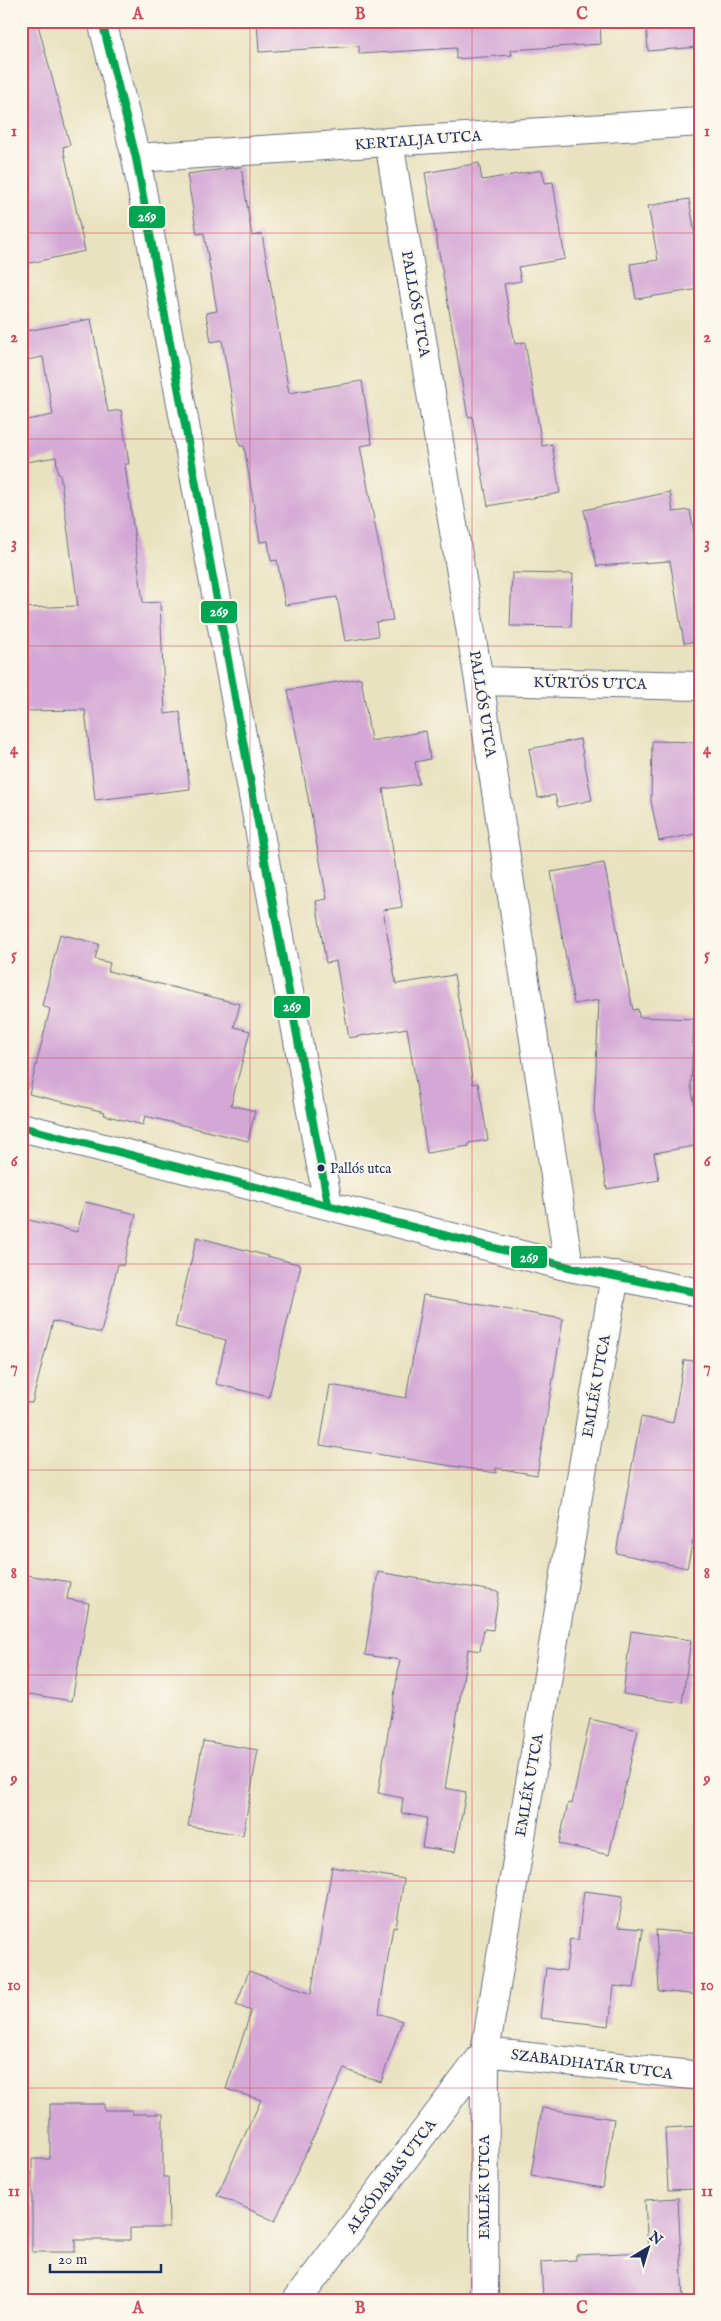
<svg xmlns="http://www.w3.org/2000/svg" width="721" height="2321" font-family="'IM FELL English',serif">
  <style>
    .building { fill: #d4a8d6 }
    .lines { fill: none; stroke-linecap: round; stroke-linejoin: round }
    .minor-casing { stroke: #636e80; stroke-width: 30 }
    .minor { stroke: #fff; stroke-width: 28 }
    .bus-1-casing { stroke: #fbf7ec; stroke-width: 11 }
    .bus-1 { stroke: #00a651; stroke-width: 8 }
    .grid { fill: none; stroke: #d1495b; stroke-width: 1; stroke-opacity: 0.55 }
    .bus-dot { fill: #1b2f5e; stroke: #fbf7ec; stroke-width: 2 }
    .labels { text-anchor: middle; stroke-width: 4.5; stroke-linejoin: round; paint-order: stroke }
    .bus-label { font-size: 14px; fill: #1b2f5e; stroke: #fbf7ec; text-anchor: start }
    .street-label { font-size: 15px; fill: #1b2f5e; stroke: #fbf7ec }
    .line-badge { stroke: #fbf7ec; stroke-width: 2 }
    .badge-label { font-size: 14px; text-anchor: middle; font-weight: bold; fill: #fff }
    .neatline { fill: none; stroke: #d1495b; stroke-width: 2 }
    .grid-label { font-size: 16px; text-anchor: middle; font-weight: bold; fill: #d1495b }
  </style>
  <rect width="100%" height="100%" fill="#fbf7ec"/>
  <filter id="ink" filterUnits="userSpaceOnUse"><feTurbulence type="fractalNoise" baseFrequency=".02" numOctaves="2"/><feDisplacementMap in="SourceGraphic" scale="10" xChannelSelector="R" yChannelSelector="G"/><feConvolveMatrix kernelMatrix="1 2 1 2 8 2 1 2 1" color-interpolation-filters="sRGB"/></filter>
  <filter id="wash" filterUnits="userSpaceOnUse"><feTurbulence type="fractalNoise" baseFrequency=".0096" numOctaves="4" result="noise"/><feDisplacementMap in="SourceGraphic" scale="20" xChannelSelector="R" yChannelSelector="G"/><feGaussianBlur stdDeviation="1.12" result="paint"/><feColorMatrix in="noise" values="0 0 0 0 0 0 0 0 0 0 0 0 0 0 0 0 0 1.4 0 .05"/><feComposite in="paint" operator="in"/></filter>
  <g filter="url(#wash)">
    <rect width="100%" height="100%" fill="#e9e2c0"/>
    <g id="blocks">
      <path class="building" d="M 21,21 L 37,21 L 70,145 L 63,147 L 85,251 L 21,265 Z
        M 257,21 L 600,21 L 601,44 L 511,50 L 512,55 L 456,59 L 456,48 L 359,54 L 359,46 L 259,52 Z
        M 646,21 L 700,21 L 700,47 L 648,51 Z
        M 479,163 L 482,180 L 542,170 L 545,183 L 553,182 L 565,259 L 518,267 L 521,281 L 504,284 L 515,344 L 525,342 L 542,446 L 552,444 L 560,493 L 488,506 L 472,416 L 468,417 L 425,173 Z
        M 241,167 L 252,236 L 262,234 L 289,393 L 362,381 L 372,444 L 360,446 L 393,620 L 376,622 L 378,636 L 345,641 L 337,597 L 285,605 L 277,560 L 271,561 L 268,541 L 260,542 L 244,446 L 240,446 L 222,340 L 211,342 L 206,313 L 217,311 L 204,233 L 197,234 L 187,174 Z
        M 689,199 L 700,264 L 700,289 L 636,299 L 630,264 L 658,260 L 648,206 Z
        M 91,319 L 108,412 L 121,410 L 129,464 L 125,464 L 143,603 L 160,602 L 165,714 L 180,712 L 190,789 L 95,800 L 85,710 L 21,711 L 21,608 L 78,606 L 60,474 L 58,474 L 56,457 L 21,463 L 21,421 L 53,415 L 43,357 L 21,361 L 21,332 Z
        M 670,492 L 673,512 L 690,510 L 700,568 L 700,641 L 684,643 L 670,561 L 597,566 L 584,510 Z
        M 512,573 L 573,574 L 571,627 L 510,626 Z
        M 361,678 L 371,741 L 426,731 L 430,759 L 415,762 L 419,784 L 383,789 L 402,907 L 383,910 L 396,984 L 454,975 L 473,1084 L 478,1083 L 488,1140 L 469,1143 L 469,1146 L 427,1153 L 407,1028 L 349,1038 L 336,961 L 326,963 L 316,901 L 327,899 L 288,690 Z
        M 580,739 L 592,800 L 558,807 L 555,795 L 538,798 L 529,749 Z
        M 652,741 L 700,742 L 700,833 L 659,841 L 651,801 Z
        M 604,863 L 633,1010 L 638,1009 L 639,1017 L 694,1019 L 691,1085 L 700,1138 L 700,1145 L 654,1153 L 659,1180 L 607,1189 L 594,1111 L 599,1000 L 574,1004 L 551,872 Z
        M 60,934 L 99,944 L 95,959 L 110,963 L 108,971 L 240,1004 L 234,1027 L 250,1031 L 231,1105 L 255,1111 L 248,1141 L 145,1116 L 143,1125 L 104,1115 L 105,1112 L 29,1094 L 50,1009 L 42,1006 Z
        M 85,1202 L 136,1214 L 123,1266 L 118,1264 L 101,1333 L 53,1321 L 32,1403 L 21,1402 L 21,1218 L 77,1232 Z
        M 197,1237 L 301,1265 L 269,1397 L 216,1384 L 226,1340 L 175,1327 Z
        M 423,1295 L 563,1319 L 537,1475 L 496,1468 L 496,1473 L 320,1445 L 330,1385 L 406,1398 Z
        M 684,1360 L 700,1361 L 700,1541 L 693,1540 L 687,1568 L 616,1553 L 641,1417 L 673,1423 Z
        M 378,1572 L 499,1592 L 493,1630 L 484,1629 L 480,1651 L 468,1649 L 445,1788 L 466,1792 L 455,1852 L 422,1847 L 427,1818 L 401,1813 L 403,1798 L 378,1793 L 400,1660 L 365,1655 Z
        M 21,1574 L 70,1582 L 67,1599 L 89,1603 L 72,1701 L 23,1693 L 27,1667 L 21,1666 Z
        M 631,1631 L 691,1640 L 682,1703 L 623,1694 Z
        M 590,1719 L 638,1730 L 609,1855 L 559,1844 L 568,1803 L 572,1804 Z
        M 203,1741 L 258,1750 L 243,1835 L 188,1826 Z
        M 332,1867 L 404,1879 L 396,1928 L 393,1927 L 379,2013 L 402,2021 L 381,2082 L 344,2069 L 275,2221 L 217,2195 L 261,2100 L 226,2089 L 251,2011 L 236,2005 L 249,1971 L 311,1994 Z
        M 584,1891 L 623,1896 L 618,1927 L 643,1929 L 634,1988 L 614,1986 L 609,2026 L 540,2018 L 546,1968 L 566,1971 L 570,1939 L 578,1940 Z
        M 656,1930 L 700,1934 L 700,1995 L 659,1991 Z
        M 50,2104 L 104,2104 L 104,2110 L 132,2110 L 132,2114 L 163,2114 L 163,2177 L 168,2177 L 169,2228 L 130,2228 L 130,2240 L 75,2240 L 75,2252 L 32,2252 L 32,2159 L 50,2159 Z
        M 542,2108 L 614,2119 L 603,2188 L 531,2176 Z
        M 700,2126 L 700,2189 L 668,2190 L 665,2128 Z
        M 678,2198 L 683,2300 L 543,2300 L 541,2262 L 576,2260 L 576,2255 L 648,2252 L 645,2200 Z"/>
    </g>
  </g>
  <g filter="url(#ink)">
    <use href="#blocks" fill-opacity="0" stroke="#636e80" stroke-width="1"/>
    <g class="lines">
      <g class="minor-casing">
        <path id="minor" d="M 102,21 L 136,158 L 328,1204
          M 389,142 L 479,681 L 569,1267
          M 136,158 L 700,122
          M 479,681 L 700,686
          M 21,1127 L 569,1267 L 700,1293
          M 297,2300 L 485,2052 L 700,2076
          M 484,2300 L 485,2052 L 615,1275"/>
      </g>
      <use href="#minor" class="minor"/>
      <g class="bus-1-casing">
        <path id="bus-1" d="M 102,21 L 136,158 L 328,1204
          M 21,1127 L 569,1267 L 700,1293"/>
      </g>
      <use href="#bus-1" class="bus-1"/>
    </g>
  </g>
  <path class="grid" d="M 250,21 L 250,2300M 472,21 L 472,2300M 21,233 L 700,233M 21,439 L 700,439M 21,646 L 700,646M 21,851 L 700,851M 21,1058 L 700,1058M 21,1264 L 700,1264M 21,1470 L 700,1470M 21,1675 L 700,1675M 21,1881 L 700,1881M 21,2088 L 700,2088"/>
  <circle class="bus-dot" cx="321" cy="1168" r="4.5"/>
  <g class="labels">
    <g class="bus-label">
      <text x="330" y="1173">Pallós utca</text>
    </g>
    <g class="street-label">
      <text transform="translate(418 140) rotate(-4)" y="5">KERTALJA UTCA</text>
      <text transform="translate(416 304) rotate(80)" y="5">PALLÓS UTCA</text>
      <text transform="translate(590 683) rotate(1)" y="5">KÜRTÖS UTCA</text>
      <text transform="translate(483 704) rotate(81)" y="5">PALLÓS UTCA</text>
      <text transform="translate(596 1386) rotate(-80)" y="5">EMLÉK UTCA</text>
      <text transform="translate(529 1785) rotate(-80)" y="5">EMLÉK UTCA</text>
      <text transform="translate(592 2064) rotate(7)" y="5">SZABADHATÁR UTCA</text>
      <text transform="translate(391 2176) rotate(-53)" y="5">ALSÓDABAS UTCA</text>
      <text transform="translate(484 2187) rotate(-90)" y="5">EMLÉK UTCA</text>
    </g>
  </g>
  <g class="line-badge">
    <rect x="128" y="205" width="38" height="24" rx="5" fill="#00a651"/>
    <rect x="200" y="600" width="38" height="24" rx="5" fill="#00a651"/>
    <rect x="273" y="995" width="38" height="24" rx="5" fill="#00a651"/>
    <rect x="510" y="1245" width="38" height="24" rx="5" fill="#00a651"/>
  </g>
  <g class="badge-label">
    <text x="147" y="221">269</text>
    <text x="219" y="616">269</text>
    <text x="292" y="1011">269</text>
    <text x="529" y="1262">269</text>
  </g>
  <rect width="721" height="2321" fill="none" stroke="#fbf7ec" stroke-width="55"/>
  <g transform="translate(648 2248) rotate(38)" stroke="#fbf7ec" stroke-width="4" paint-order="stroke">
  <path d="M0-4L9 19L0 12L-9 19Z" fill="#1b2f5e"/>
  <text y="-8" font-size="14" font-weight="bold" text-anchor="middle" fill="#1b2f5e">N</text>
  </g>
  <path d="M50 2264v8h111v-8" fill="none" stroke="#1b2f5e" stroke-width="2.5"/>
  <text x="58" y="2264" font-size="15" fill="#1b2f5e" stroke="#fbf7ec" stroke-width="4" paint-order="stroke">20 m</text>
  <rect x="28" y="28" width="666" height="2266" class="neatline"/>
  <g class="grid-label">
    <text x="138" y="19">A</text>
    <text x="360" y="19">B</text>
    <text x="582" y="19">C</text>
    <text x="14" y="136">1</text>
    <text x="707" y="136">1</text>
    <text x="14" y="342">2</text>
    <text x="707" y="342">2</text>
    <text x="14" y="548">3</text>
    <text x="707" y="548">3</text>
    <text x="14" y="754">4</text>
    <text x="707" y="754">4</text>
    <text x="14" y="960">5</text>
    <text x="707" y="960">5</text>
    <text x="14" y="1166">6</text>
    <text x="707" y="1166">6</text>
    <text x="14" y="1372">7</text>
    <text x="707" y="1372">7</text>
    <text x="14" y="1578">8</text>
    <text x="707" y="1578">8</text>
    <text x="14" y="1784">9</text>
    <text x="707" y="1784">9</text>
    <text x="14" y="1990">10</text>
    <text x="707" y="1990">10</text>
    <text x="14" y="2196">11</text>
    <text x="707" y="2196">11</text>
    <text x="138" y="2313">A</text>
    <text x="360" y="2313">B</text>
    <text x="582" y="2313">C</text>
  </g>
</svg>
